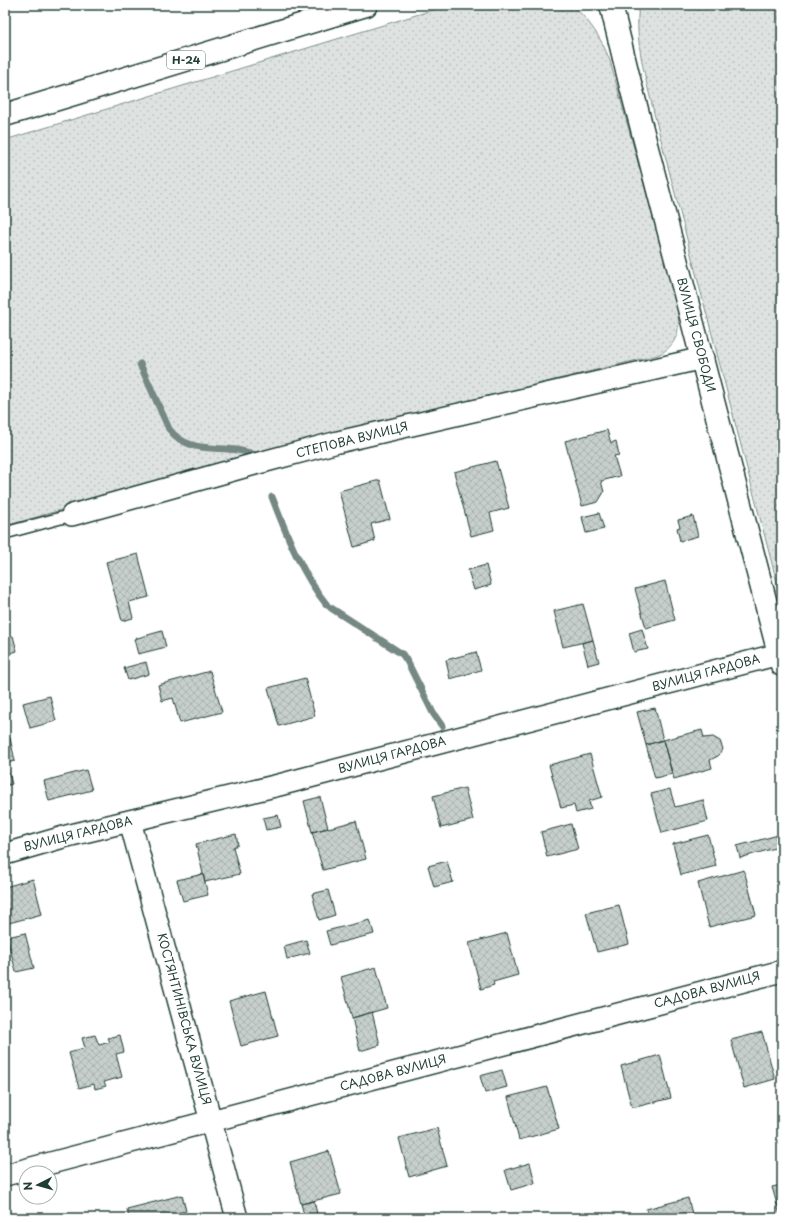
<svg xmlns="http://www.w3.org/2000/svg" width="787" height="1223" font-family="'Playpen Sans',sans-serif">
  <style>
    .grass { fill: url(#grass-dots); stroke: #7e908b }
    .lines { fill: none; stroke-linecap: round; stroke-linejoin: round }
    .stream { stroke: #758883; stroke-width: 7 }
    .building { fill: url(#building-cross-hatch); stroke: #1f3d34 }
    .service-casing { stroke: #1f3d34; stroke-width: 14 }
    .minor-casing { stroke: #1f3d34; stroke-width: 24 }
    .tertiary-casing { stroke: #1f3d34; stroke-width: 25 }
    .primary-casing { stroke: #1f3d34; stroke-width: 25 }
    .service { stroke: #fff; stroke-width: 11 }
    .minor { stroke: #fff; stroke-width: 21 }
    .tertiary { stroke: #fff; stroke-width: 22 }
    .primary { stroke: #fff; stroke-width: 22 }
    .labels { text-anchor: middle; stroke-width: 3.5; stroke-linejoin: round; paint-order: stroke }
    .shield { fill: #fff; stroke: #627771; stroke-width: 1 }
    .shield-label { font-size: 11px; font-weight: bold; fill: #1f3d34 }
    .street-label { font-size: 12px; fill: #1f3d34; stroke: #fff }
  </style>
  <defs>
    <pattern id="grass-dots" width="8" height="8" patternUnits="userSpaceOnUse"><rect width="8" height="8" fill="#dee3e2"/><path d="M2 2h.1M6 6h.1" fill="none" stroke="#bec4c2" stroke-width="1.8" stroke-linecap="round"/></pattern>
    <pattern id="building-cross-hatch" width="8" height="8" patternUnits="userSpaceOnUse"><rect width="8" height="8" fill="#c7cfcc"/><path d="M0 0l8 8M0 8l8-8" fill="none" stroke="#aab3b0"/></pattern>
  </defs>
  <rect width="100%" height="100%" fill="#fff"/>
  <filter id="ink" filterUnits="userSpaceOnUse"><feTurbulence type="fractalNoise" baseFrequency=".025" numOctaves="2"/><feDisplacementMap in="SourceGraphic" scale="8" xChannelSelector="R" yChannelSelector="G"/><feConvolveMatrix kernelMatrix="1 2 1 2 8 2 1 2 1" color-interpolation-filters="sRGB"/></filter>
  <g filter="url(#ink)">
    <path class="grass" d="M 449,5 L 572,5 C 590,21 602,39 610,61 L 676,301 C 680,323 682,343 658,355 L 430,410 L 113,495 L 5,526 L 5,140 Z
      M 639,5 L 782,5 L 782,602 L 654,113 C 646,79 634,41 639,5 Z"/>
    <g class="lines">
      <path class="stream" d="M 140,364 L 169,429 C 191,458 226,442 255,455
        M 272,497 C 286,533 302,575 327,605
        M 331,608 L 402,654 L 407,661 L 433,713 L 442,726"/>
    </g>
    <path class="building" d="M 607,430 L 611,443 L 616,441 L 619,455 L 614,456 L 620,476 L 601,481 L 604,492 L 598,502 L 582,506 L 565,441 Z
      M 496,461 L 509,508 L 490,513 L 494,530 L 471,536 L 454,472 Z
      M 380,480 L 390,519 L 371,524 L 375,541 L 354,547 L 339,491 Z
      M 599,513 L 604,529 L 586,533 L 582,517 Z
      M 693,516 L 698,536 L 680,541 L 677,528 L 680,527 L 678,520 Z
      M 138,554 L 149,597 L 129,602 L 133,618 L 122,621 L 106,562 Z
      M 486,565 L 491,585 L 474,590 L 468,570 Z
      M 665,581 L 675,620 L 646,628 L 635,589 Z
      M 583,604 L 593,640 L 563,647 L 554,611 Z
      M 642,629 L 648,649 L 634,652 L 629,633 Z
      M 162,631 L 166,647 L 138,654 L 134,639 Z
      M 13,636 L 17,651 L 5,655 L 5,638 Z
      M 593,640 L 599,662 L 588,665 L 582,643 Z
      M 476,652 L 481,670 L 450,679 L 446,660 Z
      M 146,662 L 149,674 L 128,680 L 124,668 Z
      M 210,671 L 222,712 L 180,723 L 173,698 L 162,701 L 158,685 Z
      M 305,678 L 315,716 L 279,726 L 268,688 Z
      M 50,696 L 56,721 L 30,728 L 23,703 Z
      M 655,708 L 663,740 L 646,745 L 637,712 Z
      M 702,730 L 704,738 L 713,737 L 720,741 L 723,749 L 721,753 L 718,756 L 710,760 L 712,768 L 674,779 L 663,740 Z
      M 10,738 L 15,761 L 6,763 L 12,784 L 5,786 L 5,740 Z
      M 663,740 L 672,774 L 655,778 L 646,745 Z
      M 590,754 L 602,797 L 589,801 L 591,809 L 576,813 L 574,805 L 561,808 L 549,765 Z
      M 86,770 L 92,790 L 49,801 L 44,781 Z
      M 465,788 L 473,820 L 441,828 L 433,796 Z
      M 670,789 L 675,807 L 703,800 L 708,821 L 662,833 L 651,794 Z
      M 320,797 L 328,828 L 312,832 L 304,801 Z
      M 278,815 L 281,827 L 266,830 L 263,818 Z
      M 356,821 L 366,859 L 323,870 L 312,832 Z
      M 571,824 L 578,849 L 547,857 L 541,832 Z
      M 236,834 L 238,845 L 233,847 L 240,874 L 205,882 L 196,844 Z
      M 782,834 L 782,846 L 740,858 L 737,846 Z
      M 708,835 L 716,866 L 681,875 L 673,844 Z
      M 447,861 L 453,882 L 434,887 L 428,866 Z
      M 744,870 L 756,915 L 709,927 L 698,883 Z
      M 203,874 L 208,895 L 183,901 L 177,880 Z
      M 33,879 L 42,914 L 9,923 L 5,909 L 5,887 Z
      M 328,890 L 335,915 L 319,920 L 312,894 Z
      M 619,905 L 629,944 L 597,952 L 586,913 Z
      M 370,920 L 374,934 L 330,945 L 326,931 Z
      M 25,933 L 34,968 L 16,972 L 7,937 Z
      M 507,933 L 518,975 L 493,982 L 494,985 L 481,989 L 469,943 Z
      M 306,940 L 310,953 L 287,959 L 284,946 Z
      M 376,967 L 387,1008 L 352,1018 L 341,977 Z
      M 266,991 L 278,1036 L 241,1046 L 229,1001 Z
      M 372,1012 L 380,1045 L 360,1051 L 352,1018 Z
      M 762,1032 L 775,1079 L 744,1088 L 731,1040 Z
      M 95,1035 L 99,1045 L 110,1042 L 108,1038 L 120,1035 L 124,1052 L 116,1054 L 122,1077 L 104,1082 L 106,1086 L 95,1089 L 94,1084 L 79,1088 L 69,1053 L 85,1048 L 82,1038 Z
      M 660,1055 L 671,1098 L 632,1108 L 621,1066 Z
      M 502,1070 L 507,1087 L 485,1093 L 480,1076 Z
      M 547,1087 L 559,1129 L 519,1140 L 508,1097 Z
      M 5,1089 L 8,1101 L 5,1102 Z
      M 437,1128 L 447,1166 L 409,1177 L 399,1138 Z
      M 329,1151 L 341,1194 L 301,1204 L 290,1162 Z
      M 530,1163 L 535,1183 L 511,1190 L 505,1170 Z
      M 782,1185 L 782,1218 L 781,1218 L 772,1187 Z
      M 182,1195 L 186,1211 L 178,1213 L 179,1218 L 129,1218 L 127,1209 Z
      M 688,1198 L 693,1218 L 649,1218 L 646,1209 Z
      M 314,1201 L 318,1218 L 305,1218 L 301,1204 Z"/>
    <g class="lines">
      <g class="service-casing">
        <path id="service" d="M 5,533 L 72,515"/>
      </g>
      <g class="minor-casing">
        <path id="minor" d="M 72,515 L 255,464 L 338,442 L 703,358
          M 130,821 L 237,1218
          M 5,854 L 67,836 L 279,785 L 779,654
          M 5,1175 L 782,971"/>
      </g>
      <g class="tertiary-casing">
        <path id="tertiary" d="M 611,5 L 630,83 L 782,665"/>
      </g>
      <g class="primary-casing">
        <path id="primary" d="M 5,115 L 366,5"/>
      </g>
      <use href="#service" class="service"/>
      <use href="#minor" class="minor"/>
      <use href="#tertiary" class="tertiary"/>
      <use href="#primary" class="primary"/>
    </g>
  </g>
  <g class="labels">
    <rect class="shield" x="167" y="51" width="38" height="18" rx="3"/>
    <g class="shield-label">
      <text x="186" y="64">Н-24</text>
    </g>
    <g class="street-label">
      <text transform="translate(696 335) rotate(75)" y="4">ВУЛИЦЯ СВОБОДИ</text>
      <text transform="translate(352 440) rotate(-14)" y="4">СТЕПОВА ВУЛИЦЯ</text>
      <text transform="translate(706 673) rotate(-15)" y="4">ВУЛИЦЯ ГАРДОВА</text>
      <text transform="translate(392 755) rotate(-15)" y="4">ВУЛИЦЯ ГАРДОВА</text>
      <text transform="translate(78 834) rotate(-14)" y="4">ВУЛИЦЯ ГАРДОВА</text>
      <text transform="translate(707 990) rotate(-15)" y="4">САДОВА ВУЛИЦЯ</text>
      <text transform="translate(184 1019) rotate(75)" y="4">КОСТЯНТИНІВСЬКА ВУЛИЦЯ</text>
      <text transform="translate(393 1073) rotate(-15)" y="4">САДОВА ВУЛИЦЯ</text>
    </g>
  </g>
  <rect width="787" height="1223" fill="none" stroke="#fff" stroke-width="20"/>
  <rect x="10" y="10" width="767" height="1203" fill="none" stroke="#1f3d34" stroke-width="1.5" filter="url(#ink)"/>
  <g transform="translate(38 1185) rotate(264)"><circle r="19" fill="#ffffff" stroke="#a5b1ae"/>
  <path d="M0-3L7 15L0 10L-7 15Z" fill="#1f3d34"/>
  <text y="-6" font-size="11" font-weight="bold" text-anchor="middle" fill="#1f3d34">N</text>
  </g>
</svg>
